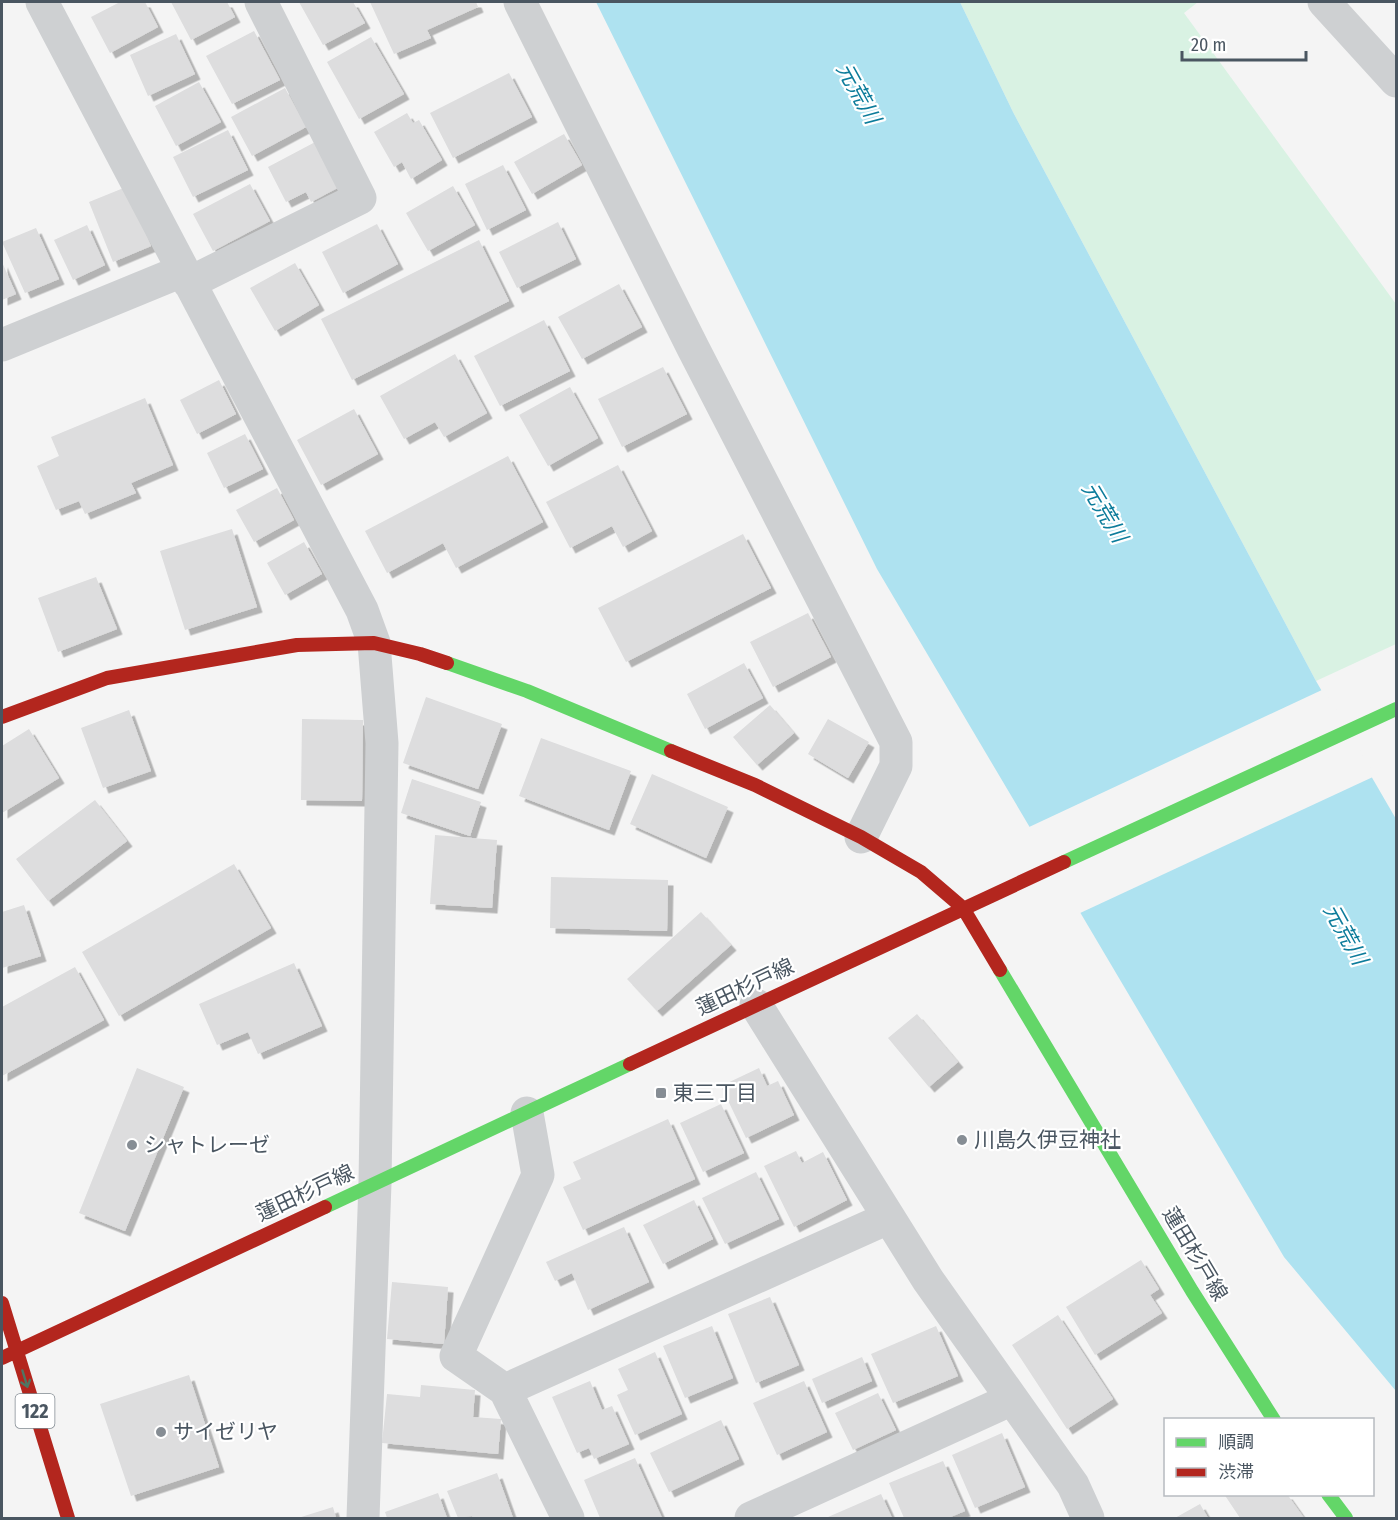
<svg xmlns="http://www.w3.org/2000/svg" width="1398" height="1520" font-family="'Fira Sans Condensed','Noto Sans JP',sans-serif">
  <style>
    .green { fill: #d9f2e3 }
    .water { fill: #aee2f0 }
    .pier { fill: #f4f4f4 }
    .building { fill: #ddddde; filter: url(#shadow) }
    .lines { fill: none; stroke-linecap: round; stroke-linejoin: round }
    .street { stroke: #ced0d2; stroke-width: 33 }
    .fast { stroke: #63d668; stroke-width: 14 }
    .jam { stroke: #b3261e; stroke-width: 14 }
    .oneway { stroke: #507663 }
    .poi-dot { fill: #868d94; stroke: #fff; stroke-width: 2 }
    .labels { text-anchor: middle; stroke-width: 4.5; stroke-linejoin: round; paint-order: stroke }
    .shield { fill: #fff; stroke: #808990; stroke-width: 1.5 }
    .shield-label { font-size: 20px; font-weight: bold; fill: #4a5661 }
    .street-label { font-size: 21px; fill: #4a5661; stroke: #fff }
    .poi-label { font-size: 21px; fill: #4a5661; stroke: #fff; text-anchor: start }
    .water-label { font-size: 22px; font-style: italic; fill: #0c7c9b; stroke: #fff }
  </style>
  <defs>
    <filter id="shadow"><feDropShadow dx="5.5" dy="5.5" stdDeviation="0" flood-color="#0004"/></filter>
  </defs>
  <rect width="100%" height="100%" fill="#f4f4f4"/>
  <path class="green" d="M 960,2 L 1198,2 L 1184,13 L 1396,304 L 1396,644 L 1316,681 L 1013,112 Z"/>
  <path class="water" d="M 596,2 L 960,2 L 1013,112 L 1316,681 L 1396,819 L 1396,1391 L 1284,1257 L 877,569 Z"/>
  <path class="pier" d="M 1324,689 L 1375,776 L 1078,914 L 1027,828 Z"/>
  <path class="building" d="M 120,2 L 145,2 L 158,27 L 110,53 L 91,17 Z
    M 171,2 L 227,2 L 235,17 L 191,40 Z
    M 299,2 L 353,2 L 365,23 L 323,45 Z
    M 370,2 L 476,2 L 478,7 L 427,30 L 431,38 L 394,54 Z
    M 254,31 L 280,80 L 232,104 L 206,56 Z
    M 176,34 L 195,74 L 148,96 L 130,55 Z
    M 371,37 L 404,94 L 359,119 L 327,62 Z
    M 509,73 L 532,117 L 453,158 L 430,113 Z
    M 199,82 L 221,122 L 176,146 L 155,106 Z
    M 285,88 L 306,127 L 252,156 L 231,117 Z
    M 407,113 L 413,123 L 419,120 L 442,160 L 411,179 L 402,162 L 394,167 L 374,132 Z
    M 228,130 L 248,170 L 193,197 L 173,157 Z
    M 564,134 L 582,165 L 532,194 L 514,162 Z
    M 319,140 L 343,185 L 311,202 L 306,192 L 286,202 L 268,167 Z
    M 503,165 L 526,210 L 487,230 L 465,184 Z
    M 250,184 L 270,221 L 213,251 L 193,214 Z
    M 453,186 L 475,225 L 428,251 L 406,213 Z
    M 126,187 L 151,246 L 113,262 L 89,202 Z
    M 558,222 L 576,259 L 517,288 L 499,252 Z
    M 377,224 L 398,264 L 343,293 L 322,252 Z
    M 87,225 L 105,265 L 73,280 L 54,240 Z
    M 36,228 L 59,279 L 25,293 L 2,242 Z
    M 479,240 L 509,301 L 352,380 L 321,319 Z
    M 2,262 L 16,294 L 2,300 Z
    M 295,263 L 319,305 L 275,331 L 250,288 Z
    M 619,284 L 642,327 L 582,359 L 558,317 Z
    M 544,320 L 570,371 L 500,406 L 474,356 Z
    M 455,354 L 487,413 L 444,437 L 435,422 L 404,439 L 380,396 Z
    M 663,367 L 687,414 L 622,447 L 598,399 Z
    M 219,380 L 236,414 L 197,434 L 180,400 Z
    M 570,387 L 598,438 L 548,466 L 519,415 Z
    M 145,398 L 173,465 L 131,483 L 136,493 L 85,514 L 79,501 L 56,510 L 37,466 L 59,456 L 51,437 Z
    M 354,409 L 378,454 L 321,485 L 297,440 Z
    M 245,434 L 263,469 L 224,488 L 207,453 Z
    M 508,456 L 543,522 L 456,568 L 443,543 L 387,573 L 365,531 Z
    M 618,465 L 652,531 L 623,547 L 612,526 L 570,548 L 546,502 Z
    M 277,488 L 294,520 L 254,542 L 236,510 Z
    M 232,529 L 257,607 L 185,630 L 160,551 Z
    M 743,534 L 771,588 L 626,662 L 598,608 Z
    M 304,542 L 322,574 L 285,595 L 267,563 Z
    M 96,577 L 117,629 L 58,652 L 38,598 Z
    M 808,613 L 831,657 L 773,687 L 750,642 Z
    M 744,663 L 763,698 L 705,729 L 687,694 Z
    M 426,697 L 502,724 L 478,789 L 403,763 Z
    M 770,705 L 794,733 L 757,765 L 733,737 Z
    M 129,710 L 151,771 L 103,788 L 81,728 Z
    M 302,719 L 363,720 L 362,801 L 301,800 Z
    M 828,719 L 869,742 L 848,778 L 808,754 Z
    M 29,729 L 59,778 L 2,813 L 2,746 Z
    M 541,738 L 631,771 L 609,830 L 519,796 Z
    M 652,774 L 728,807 L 706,858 L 630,824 Z
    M 412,779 L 481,802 L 470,836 L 401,813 Z
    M 95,800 L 127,841 L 48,901 L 16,859 Z
    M 435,835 L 497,840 L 492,908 L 430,904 Z
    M 234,864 L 271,928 L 119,1016 L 82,952 Z
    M 551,877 L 668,880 L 667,931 L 550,928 Z
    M 24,905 L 41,956 L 2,968 L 2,912 Z
    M 701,912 L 731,945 L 657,1011 L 627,979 Z
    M 294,963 L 322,1026 L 258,1054 L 248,1032 L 217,1045 L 199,1004 Z
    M 75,967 L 104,1020 L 2,1076 L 2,1007 Z
    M 917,1014 L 958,1062 L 929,1087 L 888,1038 Z
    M 137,1068 L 184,1087 L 125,1231 L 79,1213 Z
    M 759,1068 L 767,1086 L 778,1081 L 794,1115 L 746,1138 L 721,1086 Z
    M 721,1104 L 744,1153 L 703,1172 L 680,1123 Z
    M 668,1119 L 695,1179 L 583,1230 L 563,1187 L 581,1179 L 573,1162 Z
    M 796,1151 L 802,1163 L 823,1152 L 847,1200 L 794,1227 L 764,1166 Z
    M 756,1172 L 779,1219 L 725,1244 L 702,1198 Z
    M 694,1200 L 713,1239 L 663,1264 L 643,1225 Z
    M 624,1227 L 649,1282 L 588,1310 L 572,1273 L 555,1281 L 546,1262 Z
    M 1141,1260 L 1159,1289 L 1150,1295 L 1162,1313 L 1095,1355 L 1066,1307 Z
    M 392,1282 L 448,1287 L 444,1344 L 387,1339 Z
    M 770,1297 L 799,1365 L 756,1383 L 728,1314 Z
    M 1058,1315 L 1113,1399 L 1067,1429 L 1012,1345 Z
    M 712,1326 L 733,1378 L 685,1398 L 663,1346 Z
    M 936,1326 L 958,1376 L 893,1403 L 871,1354 Z
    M 655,1352 L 682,1414 L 635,1435 L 617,1395 L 628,1390 L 618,1369 Z
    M 862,1357 L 872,1381 L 822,1403 L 812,1379 Z
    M 189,1375 L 219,1467 L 131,1496 L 100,1404 Z
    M 590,1381 L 602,1410 L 612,1406 L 629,1444 L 594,1459 L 589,1448 L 577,1453 L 552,1397 Z
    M 804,1381 L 827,1432 L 777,1455 L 753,1403 Z
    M 421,1385 L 475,1390 L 473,1417 L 501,1419 L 498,1454 L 382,1443 L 387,1394 L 420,1397 Z
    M 878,1393 L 896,1430 L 853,1450 L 835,1413 Z
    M 721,1420 L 739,1459 L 669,1492 L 650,1453 Z
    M 1002,1433 L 1025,1487 L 975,1508 L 952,1455 Z
    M 635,1458 L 662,1518 L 600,1518 L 584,1480 Z
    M 943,1461 L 965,1511 L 948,1518 L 904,1518 L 889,1483 Z
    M 497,1473 L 513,1518 L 473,1518 L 472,1516 L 458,1518 L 447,1491 Z
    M 438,1493 L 447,1518 L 387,1518 L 385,1512 Z
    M 881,1494 L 892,1518 L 829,1518 L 828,1517 Z
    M 1224,1494 L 1287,1494 L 1304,1518 L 1240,1518 Z
    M 1200,1504 L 1208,1518 L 1175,1518 Z
    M 333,1507 L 336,1518 L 298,1518 Z"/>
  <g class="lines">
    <path class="street" d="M 42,2 L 362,610 L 374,643 L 382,743 L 375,1183 L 363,1518
      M 520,2 L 693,348 L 896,742 L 896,766 L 861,837
      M 1324,2 L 1396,81
      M 189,283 L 360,198 L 261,2
      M 2,345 L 182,271
      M 756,1005 L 928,1280 L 1073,1485 L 1088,1518
      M 527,1113 L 538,1175 L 456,1356 L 505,1390 L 568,1518
      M 505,1390 L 888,1218
      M 751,1518 L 1012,1399"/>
    <path class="fast" d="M 447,663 L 527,691 L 671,751
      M 1064,862 L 1396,709
      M 1000,970 L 1192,1291 L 1274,1420
      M 325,1207 L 630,1064
      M 1328,1494 L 1346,1518"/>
    <path class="jam" d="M 2,717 L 107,678 L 297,645 L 374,643 L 420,654 L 447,663
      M 671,751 L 755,785 L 861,837 L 921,872 L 963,908 L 1000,970
      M 630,1064 L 1064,862
      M 2,1303 L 68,1518
      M 2,1358 L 325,1207"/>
  </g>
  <defs><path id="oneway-shaft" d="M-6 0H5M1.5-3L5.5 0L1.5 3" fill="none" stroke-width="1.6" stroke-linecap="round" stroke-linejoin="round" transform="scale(1.5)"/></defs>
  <use class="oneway" href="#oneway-shaft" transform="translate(25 1379) rotate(73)"/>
  <g class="poi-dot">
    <rect x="655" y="1087" width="12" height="12" rx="3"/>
    <circle cx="962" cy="1140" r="6"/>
    <circle cx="132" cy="1145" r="6"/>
    <circle cx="161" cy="1432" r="6"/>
  </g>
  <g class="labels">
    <rect class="shield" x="15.5" y="1394" width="39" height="34" rx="4.5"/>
    <g class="shield-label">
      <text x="35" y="1418">122</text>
    </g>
    <g class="street-label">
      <text transform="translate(745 987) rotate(-25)" y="7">蓮田杉戸線</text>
      <text transform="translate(305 1193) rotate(-25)" y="7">蓮田杉戸線</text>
      <text transform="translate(1195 1254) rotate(59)" y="7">蓮田杉戸線</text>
    </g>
    <g class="poi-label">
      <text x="673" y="1100">東三丁目</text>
      <text x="974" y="1147">川島久伊豆神社</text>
      <text x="144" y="1152">シャトレーゼ</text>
      <text x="173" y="1439">サイゼリヤ</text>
    </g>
    <g class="water-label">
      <text transform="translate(859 93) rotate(61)" y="8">元荒川</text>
      <text transform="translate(1105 512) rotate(59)" y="8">元荒川</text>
      <text transform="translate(1346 934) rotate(61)" y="8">元荒川</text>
    </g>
  </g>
  <rect width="1398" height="1520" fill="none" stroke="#4a5661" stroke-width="6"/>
  <rect x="1164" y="1418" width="210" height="78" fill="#ffffff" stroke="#b7bbc0" stroke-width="1.5"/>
  <rect x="1176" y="1438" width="30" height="9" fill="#63d668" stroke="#b7bbc0" stroke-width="1.5"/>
  <text x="1218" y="1448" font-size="18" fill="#4a5661">順調</text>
  <rect x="1176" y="1468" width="30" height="9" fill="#b3261e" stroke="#b7bbc0" stroke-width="1.5"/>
  <text x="1218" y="1478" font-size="18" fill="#4a5661">渋滞</text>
  <path d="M1182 51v9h124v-9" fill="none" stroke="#4a5661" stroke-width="3"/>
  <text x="1191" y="51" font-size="18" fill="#4a5661" stroke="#ffffff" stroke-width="4.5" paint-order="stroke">20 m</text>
</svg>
